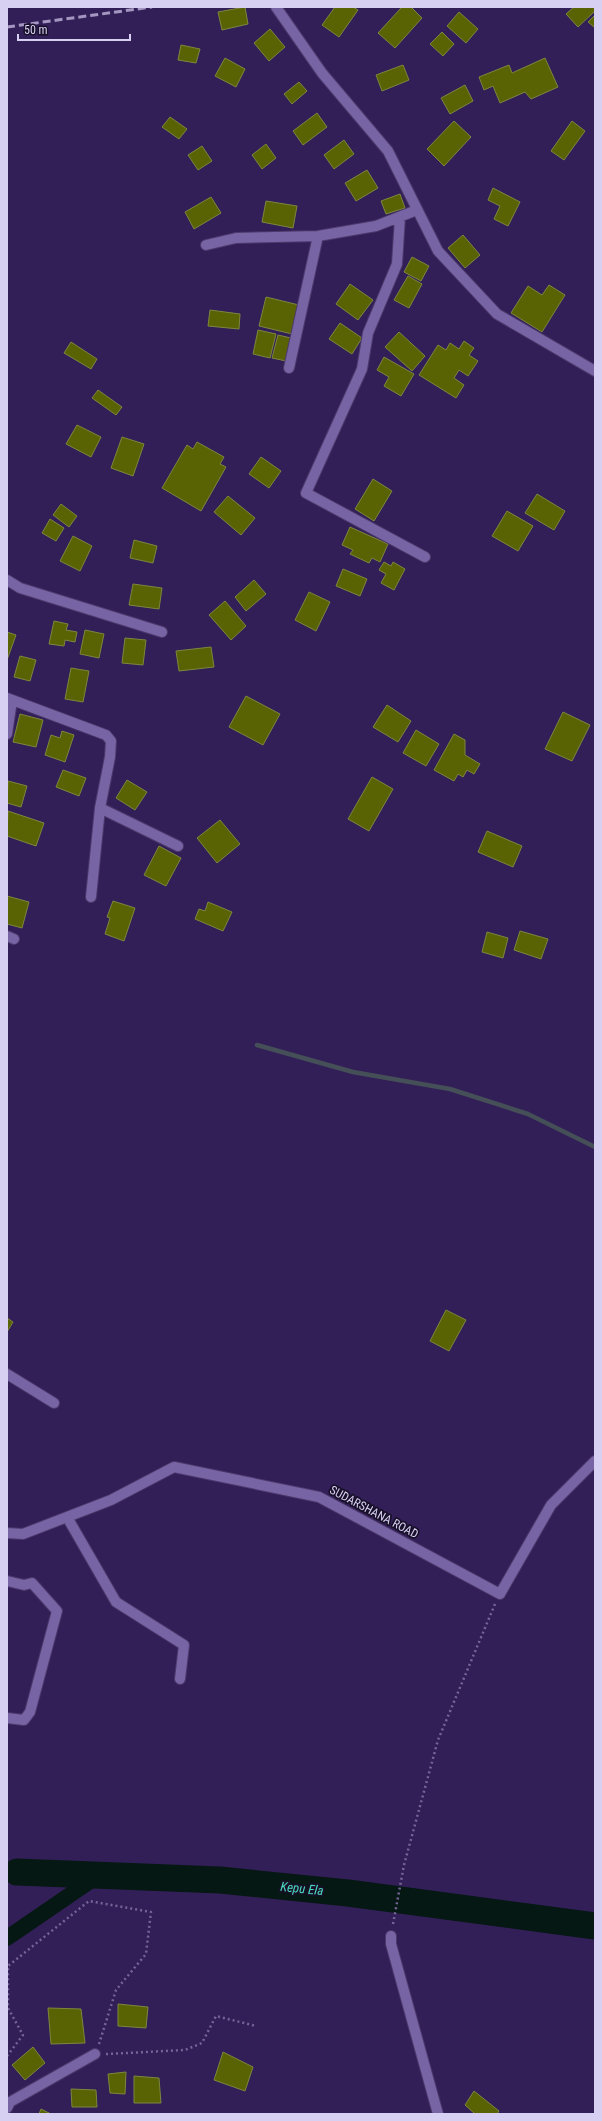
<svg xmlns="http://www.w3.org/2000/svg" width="602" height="2121" font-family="'Roboto Condensed',sans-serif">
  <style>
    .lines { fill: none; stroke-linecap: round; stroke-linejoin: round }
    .stream { stroke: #454f57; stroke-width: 4.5 }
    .canal { stroke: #061814; stroke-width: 16 }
    .river { stroke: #061814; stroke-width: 27 }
    .building { fill: #596304; stroke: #7c873e }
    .street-casing { stroke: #4d396b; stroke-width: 12 }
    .secondary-casing { stroke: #4d396b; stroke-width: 12 }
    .path { stroke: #756596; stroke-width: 2.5; stroke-dasharray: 2 3; stroke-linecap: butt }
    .street { stroke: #7664a4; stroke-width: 10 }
    .secondary { stroke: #7664a4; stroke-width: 10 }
    .rail { stroke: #a397c1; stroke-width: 3; stroke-dasharray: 8 4; stroke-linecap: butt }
    .labels { text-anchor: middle; stroke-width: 3.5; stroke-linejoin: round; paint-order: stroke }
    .street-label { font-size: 12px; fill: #d8d0f3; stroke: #181029 }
    .water-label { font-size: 13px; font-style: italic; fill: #4adcbe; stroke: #181029 }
  </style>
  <rect width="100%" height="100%" fill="#331f58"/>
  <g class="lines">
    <path class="stream" d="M 257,1045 L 353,1072 L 450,1089 L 528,1114 L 595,1147
      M 7,1871 L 17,1872"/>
    <path class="canal" d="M 7,1938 L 99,1875"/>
    <path class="river" d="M 17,1872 L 220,1880 L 348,1893 L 595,1926"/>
  </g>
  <path class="building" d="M 245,7 L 248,24 L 222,30 L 218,12 Z
    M 335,7 L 353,7 L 358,10 L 339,37 L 322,25 Z
    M 402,7 L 411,7 L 422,18 L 395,48 L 378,33 Z
    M 574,7 L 595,7 L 595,11 L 578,27 L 566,14 Z
    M 459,12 L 478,29 L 466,43 L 447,26 Z
    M 595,15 L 595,28 L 588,22 Z
    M 270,29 L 285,47 L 269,61 L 254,43 Z
    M 442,32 L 454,44 L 443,56 L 430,44 Z
    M 181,45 L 200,49 L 196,63 L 178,60 Z
    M 225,58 L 245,69 L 236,87 L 215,76 Z
    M 545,58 L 558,87 L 531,99 L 525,92 L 500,103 L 493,86 L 484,90 L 479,77 L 509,65 L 512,73 Z
    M 403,65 L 409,80 L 382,91 L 376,75 Z
    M 299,82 L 307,91 L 292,104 L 284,94 Z
    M 465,85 L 473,101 L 450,114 L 441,98 Z
    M 317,113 L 327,127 L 303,145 L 293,131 Z
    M 170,117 L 187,129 L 179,139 L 162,127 Z
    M 454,121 L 471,137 L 444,166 L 427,149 Z
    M 572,121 L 585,131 L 564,160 L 551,151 Z
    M 344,140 L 354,154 L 334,169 L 324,155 Z
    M 266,144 L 276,158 L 262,169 L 252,155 Z
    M 202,146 L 212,161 L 198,170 L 188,155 Z
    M 367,170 L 378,188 L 356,201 L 345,183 Z
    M 493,188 L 520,202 L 508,226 L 494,219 L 500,206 L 488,200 Z
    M 400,194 L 405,208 L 386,214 L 381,201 Z
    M 211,197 L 221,213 L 194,229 L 185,212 Z
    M 266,201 L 297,206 L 293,228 L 262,222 Z
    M 463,235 L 480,255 L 465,268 L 448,248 Z
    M 412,257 L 429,266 L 421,281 L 404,272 Z
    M 408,276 L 422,284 L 409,308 L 394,300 Z
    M 350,284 L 373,300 L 358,320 L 336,304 Z
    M 549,285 L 565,295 L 542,332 L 511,313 L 528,286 L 542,295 Z
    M 266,297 L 299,305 L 292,334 L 259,326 Z
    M 210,310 L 240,314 L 239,329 L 208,326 Z
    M 340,323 L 362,338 L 352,354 L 329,339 Z
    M 258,330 L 276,334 L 270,358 L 253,354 Z
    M 399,332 L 425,356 L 412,371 L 385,347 Z
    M 278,335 L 291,338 L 286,361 L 272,358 Z
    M 464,341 L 474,348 L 469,355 L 478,361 L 468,376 L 459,370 L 454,378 L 464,385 L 456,398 L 419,375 L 438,345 L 446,350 L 450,343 L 459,349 Z
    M 71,342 L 97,359 L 91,369 L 64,353 Z
    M 384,357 L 414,374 L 401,396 L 384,386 L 389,377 L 377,370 Z
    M 98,390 L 122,407 L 116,415 L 92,398 Z
    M 77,425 L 101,437 L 91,457 L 66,444 Z
    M 122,437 L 144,444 L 133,476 L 111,468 Z
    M 197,442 L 224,457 L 220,464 L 226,467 L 201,511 L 162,488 L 187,445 L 193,449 Z
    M 261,457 L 281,471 L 269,488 L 249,474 Z
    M 373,479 L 392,491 L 374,521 L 355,509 Z
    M 537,494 L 565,511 L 554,530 L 525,513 Z
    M 228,496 L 255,518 L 241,535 L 214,512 Z
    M 61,504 L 77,516 L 69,527 L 53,515 Z
    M 507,511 L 533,526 L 518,551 L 492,536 Z
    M 50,519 L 64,528 L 56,541 L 42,533 Z
    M 350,527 L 388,544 L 380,562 L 372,558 L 369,563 L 350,554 L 353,550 L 342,545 Z
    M 73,536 L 92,546 L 80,571 L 60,561 Z
    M 134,540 L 157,546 L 153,563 L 130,558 Z
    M 384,562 L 391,566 L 393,562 L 405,569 L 394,590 L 381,583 L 386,574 L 379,570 Z
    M 343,569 L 367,579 L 360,596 L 336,586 Z
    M 254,580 L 266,594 L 246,611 L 235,597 Z
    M 133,584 L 162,588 L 159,609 L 129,605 Z
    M 309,592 L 330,602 L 316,631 L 295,620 Z
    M 225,601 L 246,626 L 231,640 L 209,615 Z
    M 54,621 L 68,624 L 66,630 L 77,632 L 75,642 L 65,640 L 64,646 L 49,644 Z
    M 85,630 L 104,634 L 99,658 L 80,654 Z
    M 7,632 L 16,635 L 7,660 Z
    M 125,638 L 146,640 L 143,665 L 122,663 Z
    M 211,647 L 214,667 L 179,671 L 176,651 Z
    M 20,656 L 36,660 L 30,681 L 14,677 Z
    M 71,668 L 89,671 L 83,702 L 65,699 Z
    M 246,696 L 280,714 L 263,745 L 229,727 Z
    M 387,705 L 411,721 L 398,742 L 373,727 Z
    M 563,712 L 590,725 L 572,761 L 545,749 Z
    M 20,714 L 43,720 L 36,747 L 13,742 Z
    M 416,730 L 439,744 L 426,766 L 403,753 Z
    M 62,731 L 74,735 L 65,762 L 45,755 L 51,735 L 60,738 Z
    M 454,734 L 465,740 L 465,755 L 480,764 L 474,774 L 467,770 L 463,777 L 458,774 L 454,781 L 434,770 Z
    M 63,770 L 86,778 L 79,796 L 56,787 Z
    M 372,777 L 393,789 L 369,831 L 348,819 Z
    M 127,780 L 147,792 L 135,810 L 116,798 Z
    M 8,781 L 27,786 L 21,807 L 7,803 Z
    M 8,811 L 44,823 L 36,846 L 7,836 Z
    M 220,820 L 240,844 L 217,863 L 197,838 Z
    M 487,831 L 522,846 L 513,867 L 478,852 Z
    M 159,846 L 181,858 L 166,886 L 144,875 Z
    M 7,896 L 29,902 L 22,928 L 7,924 Z
    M 113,901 L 135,908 L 124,941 L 105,934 L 110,918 L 107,917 Z
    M 208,902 L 232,912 L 223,931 L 195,919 L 199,909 L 205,911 Z
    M 520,931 L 548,939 L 541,959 L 514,950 Z
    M 487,932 L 508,938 L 503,958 L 482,952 Z
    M 446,1310 L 466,1320 L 449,1351 L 430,1341 Z
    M 7,1318 L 13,1322 L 7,1332 Z
    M 118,2004 L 148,2007 L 146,2028 L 118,2026 Z
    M 48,2008 L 81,2009 L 85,2043 L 51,2044 Z
    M 33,2047 L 45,2063 L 25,2080 L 12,2065 Z
    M 223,2052 L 253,2067 L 245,2091 L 214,2080 Z
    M 126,2072 L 125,2094 L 110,2093 L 108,2074 Z
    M 134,2076 L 159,2078 L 161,2103 L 134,2103 Z
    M 71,2089 L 96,2090 L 97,2107 L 72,2107 Z
    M 474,2091 L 499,2111 L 497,2114 L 475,2114 L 465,2105 Z
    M 41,2109 L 51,2114 L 39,2114 Z"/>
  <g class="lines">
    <g class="street-casing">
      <path id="street" d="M 400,217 L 397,264 L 368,333 L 362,369 L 306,493 L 425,557
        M 206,245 L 236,238 L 318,236 L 376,226 L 417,210
        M 289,368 L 318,236
        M 7,580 L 20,588 L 162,632
        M 7,698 L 106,735 L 111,741 L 110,757 L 100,808 L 91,897
        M 7,734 L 12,700
        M 100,808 L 178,846
        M 7,936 L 14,939
        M 7,1374 L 54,1403
        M 67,1517 L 116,1602 L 184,1645 L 180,1679
        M 7,1533 L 23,1534 L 111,1500 L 174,1467 L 319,1497 L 500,1594 L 551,1505 L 595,1461
        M 7,1581 L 24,1585 L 32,1583 L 57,1611 L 30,1712 L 24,1720 L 7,1718
        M 391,1936 L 391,1944 L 438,2114
        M 7,2108 L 10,2102 L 95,2054"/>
    </g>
    <g class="secondary-casing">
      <path id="secondary" d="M 276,7 L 322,73 L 388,151 L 438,251 L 497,314 L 595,371"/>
    </g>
    <path class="path" d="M 393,1924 L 404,1865 L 438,1740 L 495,1604
      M 106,2054 L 185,2050 L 202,2043 L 216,2016 L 256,2026
      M 7,2056 L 23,2035 L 8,2008 L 8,1966 L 89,1901 L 151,1912 L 146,1954 L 116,1990 L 99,2044"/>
    <use href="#street" class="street"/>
    <use href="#secondary" class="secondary"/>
    <path class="rail" d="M 7,27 L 152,7"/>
  </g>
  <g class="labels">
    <g class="street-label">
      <text transform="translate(374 1512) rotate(28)" y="4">SUDARSHANA ROAD</text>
    </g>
    <g class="water-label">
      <text transform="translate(302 1888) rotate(6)" y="5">Kepu Ela</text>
    </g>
  </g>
  <rect width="602" height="2121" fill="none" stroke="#d8d0f3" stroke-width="16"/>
  <path d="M18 34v6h112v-6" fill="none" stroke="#d8d0f3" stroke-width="2"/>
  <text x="24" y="34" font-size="12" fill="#d8d0f3" stroke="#181029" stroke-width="3" paint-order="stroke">50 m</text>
</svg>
